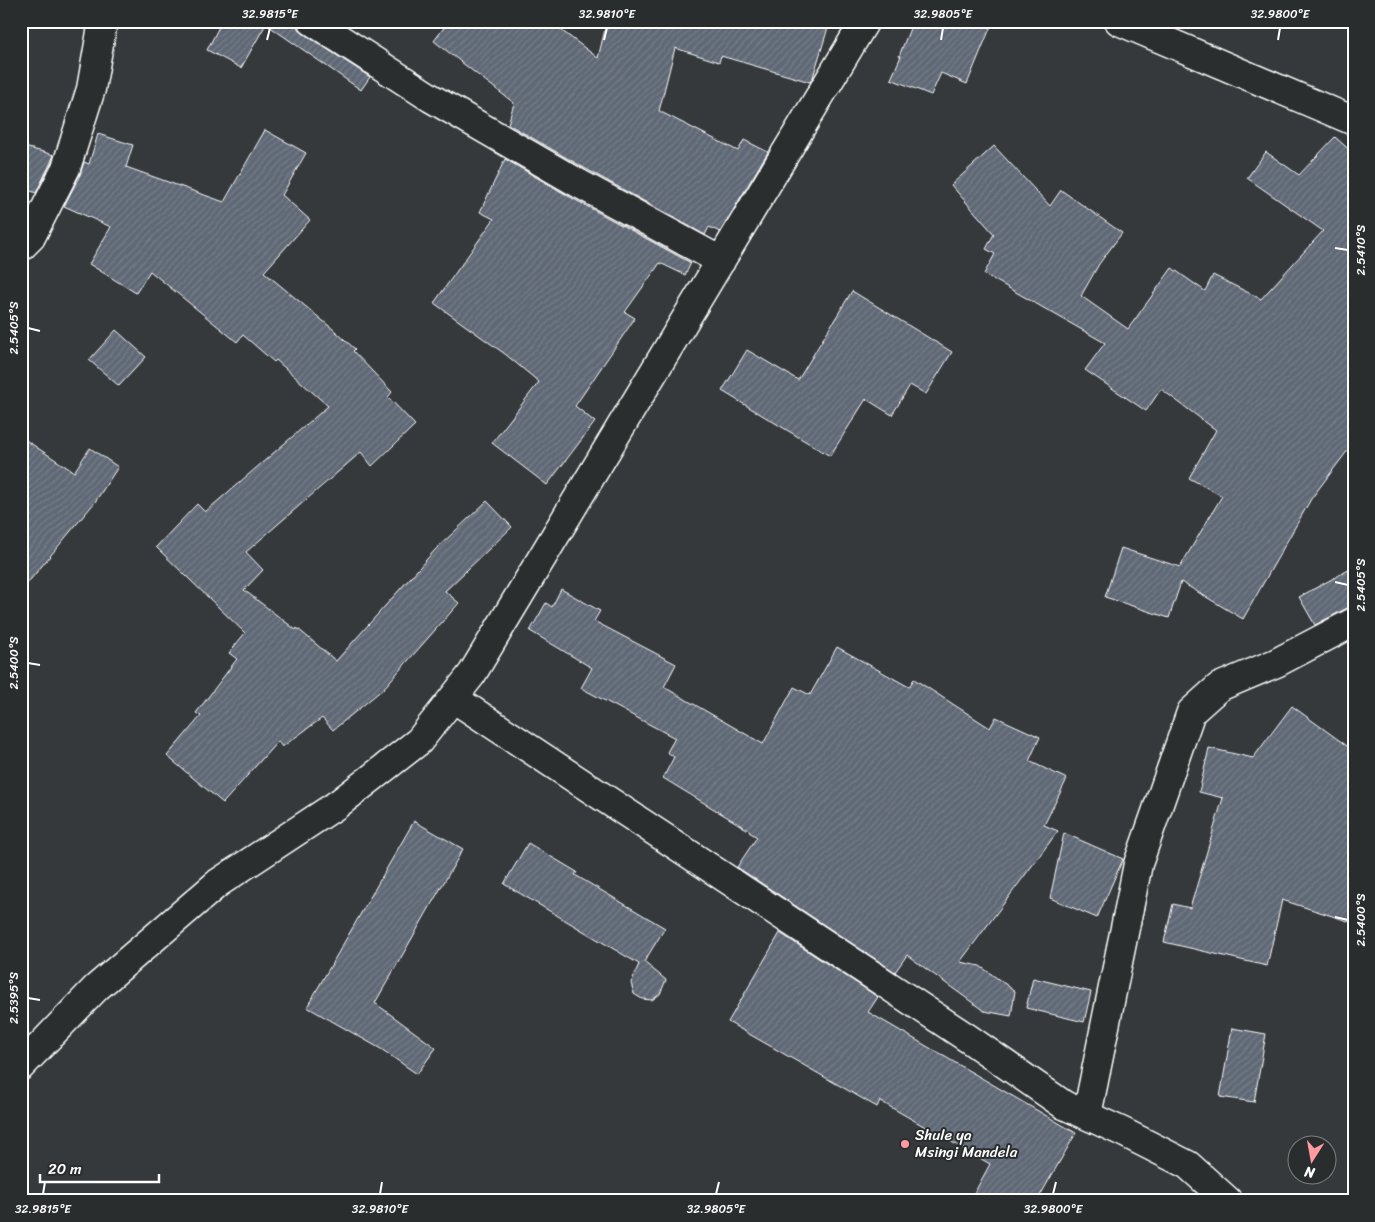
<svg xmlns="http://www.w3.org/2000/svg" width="1375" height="1222" font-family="Sriracha,sans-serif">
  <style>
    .building { fill: url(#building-hatch); stroke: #fff }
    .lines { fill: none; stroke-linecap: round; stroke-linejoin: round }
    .street-casing { stroke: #fff; stroke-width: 31 }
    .street { stroke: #2a2d2e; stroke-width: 28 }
    .ticks { fill: none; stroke: #fff; stroke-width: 2 }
    .poi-dot { fill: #ff9aa2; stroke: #2a2d2e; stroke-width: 2 }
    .labels { text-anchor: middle; stroke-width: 4; stroke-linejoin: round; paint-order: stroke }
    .poi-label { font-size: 15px; fill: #fff; stroke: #2a2d2e; text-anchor: start }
    .neatline { fill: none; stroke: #fff; stroke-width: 2 }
    .ticks-label { font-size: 12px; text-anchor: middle; fill: #fff }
  </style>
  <defs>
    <pattern id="building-hatch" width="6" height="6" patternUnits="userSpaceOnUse" patternTransform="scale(1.25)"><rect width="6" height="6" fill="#5f6775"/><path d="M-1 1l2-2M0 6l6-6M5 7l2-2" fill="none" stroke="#777e8a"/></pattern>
  </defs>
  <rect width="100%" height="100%" fill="#35393c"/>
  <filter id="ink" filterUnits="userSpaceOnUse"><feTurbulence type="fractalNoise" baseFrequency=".02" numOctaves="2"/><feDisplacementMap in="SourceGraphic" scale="10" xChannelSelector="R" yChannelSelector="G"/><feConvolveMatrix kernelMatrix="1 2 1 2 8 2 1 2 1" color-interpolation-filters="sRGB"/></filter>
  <g filter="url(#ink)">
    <path class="building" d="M 222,21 L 297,21 L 298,29 L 304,34 L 370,77 L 361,90 L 266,24 L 241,68 L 207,50 Z
      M 449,21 L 549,21 L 598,58 L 607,21 L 830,21 L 813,77 L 810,82 L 721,56 L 719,62 L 675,48 L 659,111 L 738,151 L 744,140 L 768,152 L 720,232 L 709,227 L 705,235 L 586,169 L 508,124 L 514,103 L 434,41 Z
      M 913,21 L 993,21 L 967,84 L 941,73 L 931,95 L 891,79 L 901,56 L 899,56 Z
      M 265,130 L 306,153 L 282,195 L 310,220 L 264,272 L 334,330 L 355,349 L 353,351 L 392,392 L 388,397 L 415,425 L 372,466 L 361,452 L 246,552 L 263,570 L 244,590 L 296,630 L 297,628 L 336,661 L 435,550 L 487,501 L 512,527 L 445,591 L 459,603 L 383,689 L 333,730 L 322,718 L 282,747 L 278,741 L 223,803 L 167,756 L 201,716 L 196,713 L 237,659 L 229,653 L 245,633 L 156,547 L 197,504 L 205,512 L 328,406 L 276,360 L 274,362 L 243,335 L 237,342 L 150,271 L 136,293 L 89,264 L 111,227 L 64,206 L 80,175 L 84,162 L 89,164 L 98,134 L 133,145 L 126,167 L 224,202 Z
      M 1335,137 L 1354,154 L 1354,442 L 1311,499 L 1243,619 L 1181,582 L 1169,618 L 1105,597 L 1121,548 L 1180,567 L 1222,496 L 1189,478 L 1216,430 L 1161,389 L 1146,411 L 1085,370 L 1105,343 L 984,274 L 995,254 L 986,249 L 994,234 L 951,185 L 994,146 L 1050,206 L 1061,190 L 1122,233 L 1099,264 L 1081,296 L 1128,329 L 1172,268 L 1205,291 L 1213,275 L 1261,299 L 1323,231 L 1247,178 L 1266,152 L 1299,175 Z
      M 21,146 L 54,155 L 51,162 L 36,193 L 21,187 Z
      M 505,159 L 570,197 L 691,263 L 685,275 L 660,263 L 625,312 L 635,318 L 575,406 L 595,422 L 547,485 L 492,443 L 539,382 L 505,354 L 434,303 L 494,219 L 480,212 Z
      M 852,291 L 952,352 L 926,394 L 910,385 L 892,415 L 866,399 L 830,456 L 722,391 L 747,350 L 798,380 Z
      M 116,330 L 146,357 L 119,386 L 89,360 Z
      M 21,437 L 74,472 L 90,448 L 118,467 L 95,502 L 21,591 Z
      M 1354,567 L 1354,606 L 1347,608 L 1315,625 L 1299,597 Z
      M 561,589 L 600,611 L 594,621 L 676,664 L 664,687 L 763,744 L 794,687 L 810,695 L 837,647 L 909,687 L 914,679 L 990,728 L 996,717 L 1040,737 L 1029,761 L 1067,779 L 1044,825 L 1058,831 L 960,962 L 980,966 L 1015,991 L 1011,1016 L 984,1011 L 907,955 L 895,972 L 737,867 L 757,837 L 749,832 L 750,831 L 663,778 L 674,757 L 667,752 L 675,738 L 581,688 L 592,668 L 530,631 L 546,603 L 552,607 Z
      M 1292,706 L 1354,751 L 1354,923 L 1282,900 L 1267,966 L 1164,942 L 1173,904 L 1190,908 L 1223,798 L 1199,792 L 1209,748 L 1253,758 Z
      M 414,821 L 463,849 L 375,1003 L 436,1048 L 417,1074 L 381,1049 L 307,1007 Z
      M 1064,833 L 1123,859 L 1097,918 L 1050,898 Z
      M 528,843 L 577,872 L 575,875 L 665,928 L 644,962 L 666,980 L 660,994 L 652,1000 L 642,999 L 634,994 L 631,983 L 639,964 L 504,884 Z
      M 780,933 L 878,997 L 868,1012 L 1076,1133 L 1037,1201 L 970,1201 L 990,1164 L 880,1101 L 877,1107 L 728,1022 Z
      M 1033,978 L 1091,992 L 1084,1022 L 1026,1008 Z
      M 1232,1028 L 1266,1034 L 1254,1102 L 1220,1097 Z"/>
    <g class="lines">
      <g class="street-casing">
        <path id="street" d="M 312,21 L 431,98 L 578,183 L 721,261
          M 1119,21 L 1354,121
          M 21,247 L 31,237 L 66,168 L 91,89 L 103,21
          M 453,698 L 969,1039 L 1064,1105 L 1123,1132 L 1188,1165 L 1228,1201
          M 21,1066 L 96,988 L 218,883 L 338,804 L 419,741 L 472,674 L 865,21
          M 1087,1115 L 1138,864 L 1191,712 L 1219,687 L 1276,663 L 1354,622"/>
      </g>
      <use href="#street" class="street"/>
    </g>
  </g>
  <path class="ticks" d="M 267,40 L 270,28M 604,40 L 607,28M 941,40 L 943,28M 1278,40 L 1280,28M 1335,248 L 1348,250M 28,328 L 40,331M 1335,582 L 1348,585M 28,663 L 40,665M 1335,917 L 1348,920M 28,998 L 40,1000M 43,1194 L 45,1182M 380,1194 L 382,1182M 716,1194 L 719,1182M 1053,1194 L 1056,1182"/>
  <circle class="poi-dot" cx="905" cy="1144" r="5"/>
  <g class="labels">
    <g class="poi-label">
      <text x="915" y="1140">Shule ya<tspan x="915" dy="17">Msingi Mandela</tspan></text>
    </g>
  </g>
  <rect width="1375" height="1222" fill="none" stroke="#2a2d2e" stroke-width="55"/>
  <g transform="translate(1312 1160) rotate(191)"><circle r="24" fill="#2a2d2e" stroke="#7f8182"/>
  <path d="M0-4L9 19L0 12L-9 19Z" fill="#ff9aa2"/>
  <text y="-8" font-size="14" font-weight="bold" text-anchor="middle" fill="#ffffff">N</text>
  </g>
  <path d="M40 1174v8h119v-8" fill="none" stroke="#ffffff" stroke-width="2.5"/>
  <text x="48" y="1174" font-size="15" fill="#ffffff" stroke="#2a2d2e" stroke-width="4" paint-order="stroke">20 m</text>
  <rect x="28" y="28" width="1320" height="1166" class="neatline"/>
  <g class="ticks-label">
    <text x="270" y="18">32.9815°E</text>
    <text x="607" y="18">32.9810°E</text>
    <text x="943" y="18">32.9805°E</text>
    <text x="1280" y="18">32.9800°E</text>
    <text transform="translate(1361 250) rotate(-90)" y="4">2.5410°S</text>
    <text transform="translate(14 328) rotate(-90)" y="4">2.5405°S</text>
    <text transform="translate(1361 585) rotate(-90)" y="4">2.5405°S</text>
    <text transform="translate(14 663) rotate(-90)" y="4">2.5400°S</text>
    <text transform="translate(1361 920) rotate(-90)" y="4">2.5400°S</text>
    <text transform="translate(14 998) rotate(-90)" y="4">2.5395°S</text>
    <text x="43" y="1213">32.9815°E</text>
    <text x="380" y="1213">32.9810°E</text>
    <text x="716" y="1213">32.9805°E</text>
    <text x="1053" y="1213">32.9800°E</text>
  </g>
</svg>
